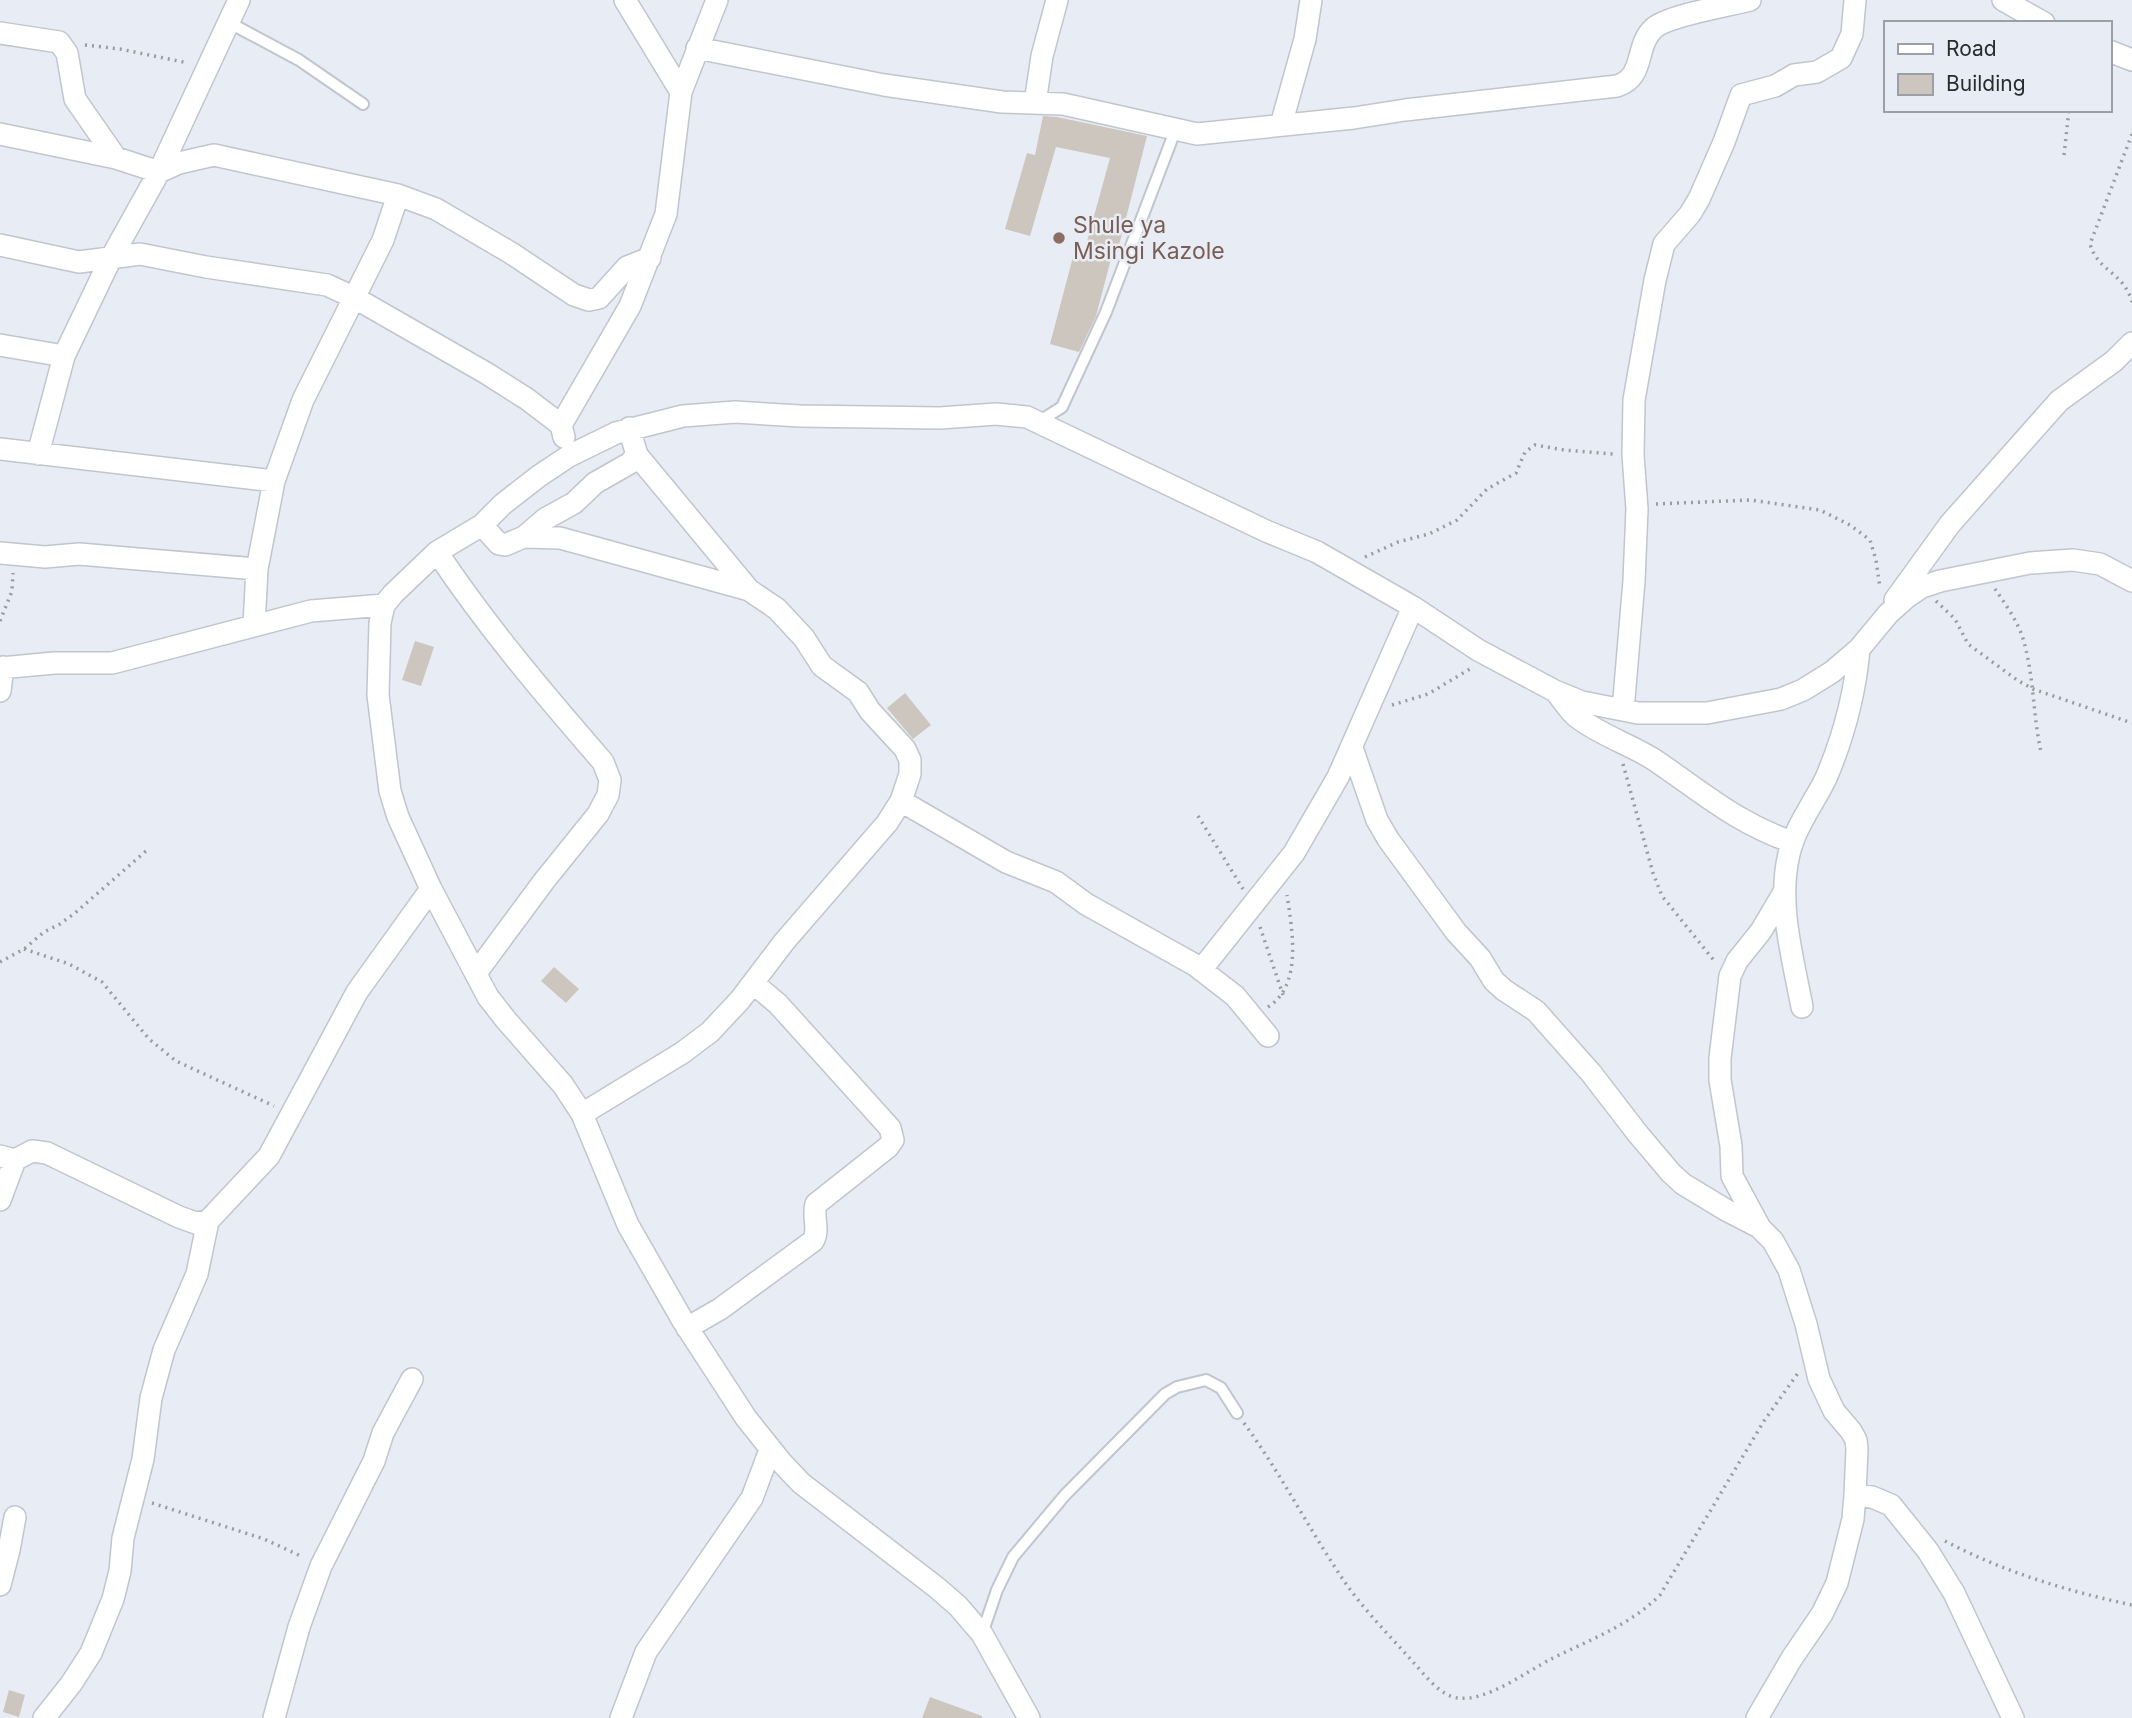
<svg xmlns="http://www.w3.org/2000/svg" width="2132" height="1718" font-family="Inter,sans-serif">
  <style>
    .building { fill: #ccc6bf }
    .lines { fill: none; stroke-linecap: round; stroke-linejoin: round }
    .service-casing { stroke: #c1c5cd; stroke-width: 14 }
    .minor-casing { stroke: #c1c5cd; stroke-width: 24 }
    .path { stroke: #989ba1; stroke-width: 3.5; stroke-dasharray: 2 5; stroke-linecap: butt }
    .service { stroke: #fff; stroke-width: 10 }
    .minor { stroke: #fff; stroke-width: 21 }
    .education-dot { fill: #8d6e63; stroke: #e8edf5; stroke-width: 2.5 }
    .labels { text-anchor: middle; stroke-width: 5; stroke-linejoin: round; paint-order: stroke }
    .education-label { font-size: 23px; fill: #785e54; stroke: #e8edf5; text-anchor: start }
  </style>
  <rect width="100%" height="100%" fill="#e8edf5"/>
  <path class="building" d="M 1043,116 L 1057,117 L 1147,136 L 1115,261 L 1111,259 L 1096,316 L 1079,352 L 1050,344 L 1074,253 L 1083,256 L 1110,158 L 1056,147 L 1030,236 L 1005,229 L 1027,153 L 1035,155 Z
    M 415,641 L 434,647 L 421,686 L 402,680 Z
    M 905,693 L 931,725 L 913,739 L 887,708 Z
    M 554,967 L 579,989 L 566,1003 L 541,981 Z
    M 9,1690 L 25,1695 L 19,1717 L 3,1712 Z
    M 930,1697 L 982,1716 L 982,1718 L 922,1718 Z"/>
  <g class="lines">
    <g class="service-casing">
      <path id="service" d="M 228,22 L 299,60 L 363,104
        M 1040,421 L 1062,407 L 1106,312 L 1175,131
        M 982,1634 L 997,1590 L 1013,1557 L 1065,1495 L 1165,1394 L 1177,1387 L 1206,1380 L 1221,1388 L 1237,1413"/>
    </g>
    <g class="minor-casing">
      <path id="minor" d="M 625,0 L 681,92
        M 2003,0 L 2044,23
        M 0,33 L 59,42 L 67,53 L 75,99 L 116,158
        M 697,48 L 884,85 L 1002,102 L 1063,104 L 1197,134 L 1354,118 L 1405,110 L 1617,86 C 1646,77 1634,46 1654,28 C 1669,15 1728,6 1750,0
        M 2109,51 L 2132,60
        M 1035,103 L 1042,56 L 1057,0
        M 1281,125 L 1305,39 L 1311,0
        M 0,134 L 116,158 L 159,172 L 179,163 L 214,155 L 398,195 L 436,209 L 511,253 L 574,295 L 589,300 L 599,298 L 627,267 L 650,258
        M 0,245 L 79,262 L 140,254 L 206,267 L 327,285 L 355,298 L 486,373 L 527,399 L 561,425
        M 0,345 L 64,356
        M 564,437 L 561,425 L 630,306 L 666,214 L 681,92 L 717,0
        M 0,449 L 274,481
        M 38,454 L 64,356 L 111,258 L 159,172 L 239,0
        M 482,525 L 499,544 L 505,545 L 524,537 L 545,519 L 574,503 L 595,483 L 630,463 L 637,455
        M 524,537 L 560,538 L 749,590
        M 437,552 C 487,627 544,694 603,762 L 610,780 L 608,795 L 598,814 L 544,881 L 476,973
        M 0,553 L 45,557 L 79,554 L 257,569
        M 1895,600 L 1950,524 L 2059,401 L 2114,361 L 2132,343
        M 254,625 L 257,569 L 274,481 L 303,400 L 383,240 L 398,195
        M 0,668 L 54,663 L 112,663 L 311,611 L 384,605
        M 0,691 L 3,667
        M 1556,692 C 1563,700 1569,711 1577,717 C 1600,735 1629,744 1653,759 C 1701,791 1736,823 1792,842
        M 1623,710 L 1634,581 L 1637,509 L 1633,455 L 1634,400 L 1655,280 L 1664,244 L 1690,214 L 1699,199 L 1724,142 L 1741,95 L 1775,86 L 1794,75 L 1817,72 L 1841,58 L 1852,34 L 1855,0
        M 1352,748 L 1377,820 L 1388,839 L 1456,932 L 1480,958 L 1494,981 L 1504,990 L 1536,1011 L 1591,1073 L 1638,1134 L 1671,1173 L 1683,1184 L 1726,1210 L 1759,1227 L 1773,1241 L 1789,1270 L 1806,1324 L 1819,1379 L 1834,1411 L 1851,1431 L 1856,1440 L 1857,1449 L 1855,1495 L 1853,1519 L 1837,1583 L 1822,1614 L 1792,1658 L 1757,1718
        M 901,801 L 1006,862 L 1056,882 L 1086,904 L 1195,965 L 1235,996 L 1268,1036
        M 1201,970 L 1294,853 L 1338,777 L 1413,607
        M 1802,1007 C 1793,958 1777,904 1789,854 C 1795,827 1814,803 1826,778 C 1844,736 1855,694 1859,649
        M 582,1114 L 682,1053 L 710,1032 L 740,1000 L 784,942 L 887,823 L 901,801 L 910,774 L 910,760 L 905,749 L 870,711 L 858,692 L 822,666 L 804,638 L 777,609 L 749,590 L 637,455 L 629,428
        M 0,1156 L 15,1160 L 32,1151 L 47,1153 L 179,1217 L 196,1223 L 208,1221
        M 0,1200 L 15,1160
        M 1759,1226 L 1732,1176 L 1731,1146 L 1720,1080 L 1720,1058 L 1730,976 L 1737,961 L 1761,931 L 1784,892
        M 687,1328 L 720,1309 L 813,1241 C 820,1230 812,1216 816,1204 L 888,1147 L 893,1140 L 890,1128 L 778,1004 L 753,983
        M 1855,1495 L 1872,1497 L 1891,1505 L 1928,1551 L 1954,1593 L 2013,1718
        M 0,1585 L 9,1550 L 15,1517
        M 44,1718 L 71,1684 L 91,1653 L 113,1599 L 120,1571 L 123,1538 L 143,1459 L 151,1398 L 164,1350 L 197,1274 L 208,1221 L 269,1156 L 357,992 L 431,889
        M 274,1718 L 299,1627 L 321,1566 L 374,1461 L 383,1433 L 412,1379
        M 621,1718 L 646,1652 L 752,1498 L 770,1450
        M 1029,1718 L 982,1634 L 958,1606 L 936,1587 L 801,1483 L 782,1463 L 746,1418 L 683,1321 L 628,1225 L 582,1114 L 563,1085 L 506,1020 L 488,997 L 431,889 L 398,817 L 390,791 L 378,695 L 380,623 L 384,605 L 393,594 L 437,552 L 482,525 L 503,504 L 539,476 L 569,456 L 616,433 L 683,416 L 735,412 L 800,416 L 940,418 L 996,414 L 1027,417 L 1266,531 L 1317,552 L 1413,607 L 1478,650 L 1555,691 L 1582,702 L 1638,713 L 1707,713 L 1781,699 L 1803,690 L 1832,672 L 1859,649 L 1888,614 L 1907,597 L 1922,587 L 1940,581 L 2030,563 L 2073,560 L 2100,564 L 2132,581"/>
    </g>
    <path class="path" d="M 85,45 L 120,49 L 188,63
      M 2132,134 L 2090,244 C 2098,272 2123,271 2132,302
      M 2064,155 L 2069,110
      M 1656,504 L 1750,500 L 1820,510 L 1850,525 L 1870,540 L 1876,560 L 1880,588
      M 1365,557 L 1398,542 L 1429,534 L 1457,520 L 1487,489 L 1516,473 L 1525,452 L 1535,445 L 1564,450 L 1613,454
      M 1995,589 C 2006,605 2019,623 2024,642 C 2034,678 2033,716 2041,752
      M 1936,601 L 1955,619 L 1968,644 L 2017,680 L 2033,689 L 2132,723
      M 0,621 L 12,591 L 13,573
      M 1392,705 L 1428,694 L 1470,669
      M 1623,764 L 1653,873 L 1662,896 L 1716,963
      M 1198,816 L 1243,889
      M 1260,927 L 1283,995
      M 24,949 L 69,964 L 102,982 L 149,1039 L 176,1061 L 274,1106
      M 0,962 L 24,949 L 44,932 L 60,924 L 75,913 L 146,851
      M 1268,1007 C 1303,985 1292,929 1287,895
      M 1244,1423 C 1281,1474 1309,1529 1344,1581 C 1364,1610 1390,1636 1413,1662 C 1425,1675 1440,1696 1458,1698 C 1486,1702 1526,1672 1551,1659 C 1589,1640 1629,1626 1660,1595 L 1764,1421 L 1798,1373
      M 152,1503 L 264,1539 L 303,1557
      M 1945,1541 C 2004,1572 2067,1591 2132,1605"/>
    <use href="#service" class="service"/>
    <use href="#minor" class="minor"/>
  </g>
  <circle class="education-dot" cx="1059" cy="238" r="7"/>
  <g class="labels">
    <g class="education-label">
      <text x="1073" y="233">Shule ya<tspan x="1073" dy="26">Msingi Kazole</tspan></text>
    </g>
  </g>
  <rect x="1884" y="21" width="228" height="91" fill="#e8edf5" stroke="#9c9fa5" stroke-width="2"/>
  <rect x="1898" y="44" width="35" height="10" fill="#ffffff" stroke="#9c9fa5" stroke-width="2"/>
  <text x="1946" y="56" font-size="21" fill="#292b2e">Road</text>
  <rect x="1898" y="74" width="35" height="21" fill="#ccc6bf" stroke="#9c9fa5" stroke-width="2"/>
  <text x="1946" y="91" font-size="21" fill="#292b2e">Building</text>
</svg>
